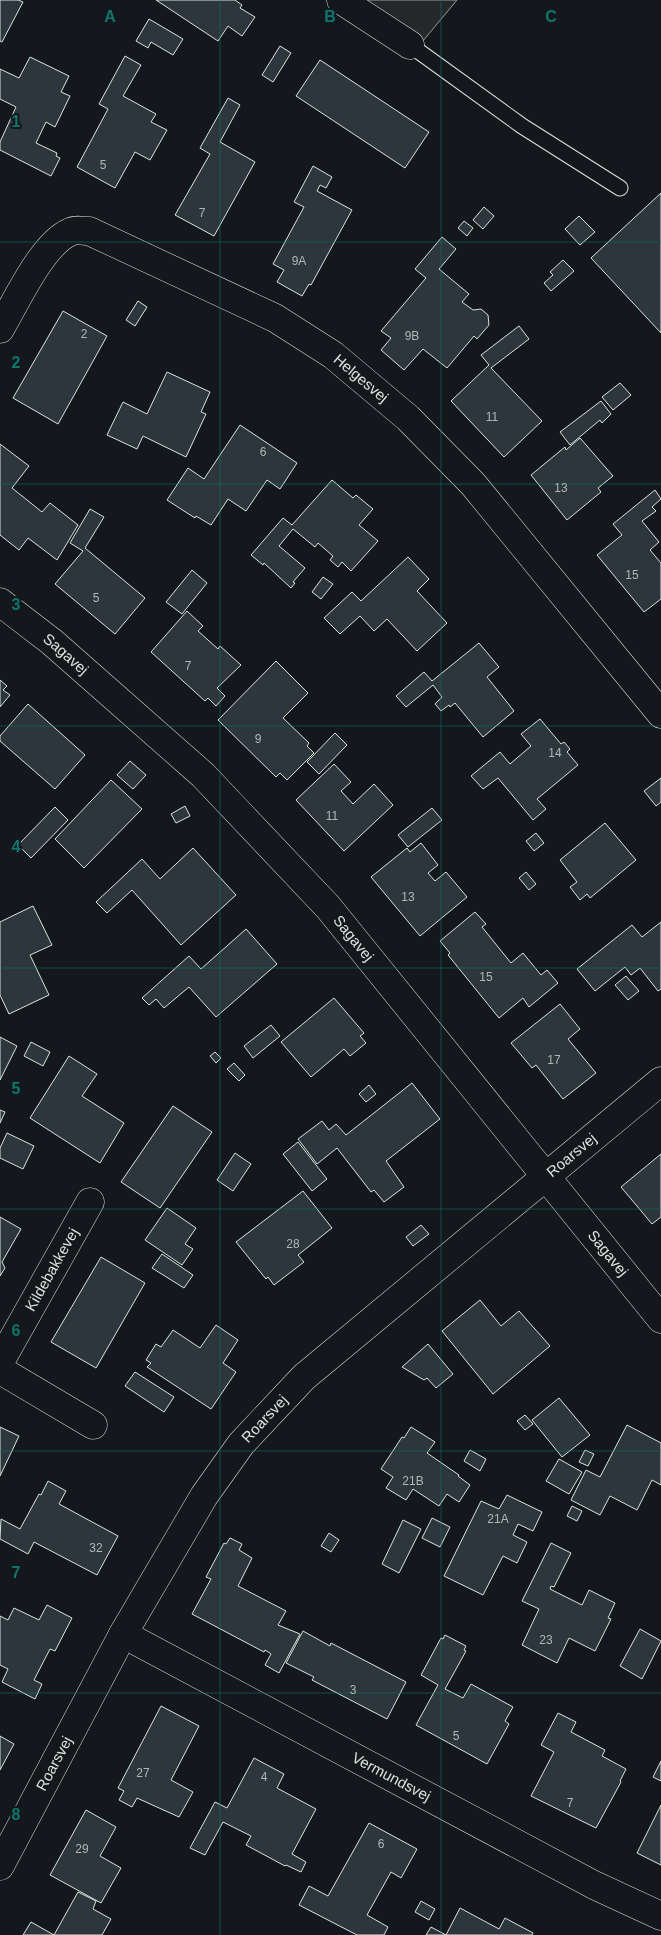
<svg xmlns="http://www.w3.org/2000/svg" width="661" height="1935" font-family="Arial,sans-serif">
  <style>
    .parking { fill: #24282b; stroke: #939e99 }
    .building { fill: #2c363c; stroke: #d8e6dc }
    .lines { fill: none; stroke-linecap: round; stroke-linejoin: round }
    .lane-casing { stroke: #d8e6dc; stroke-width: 17 }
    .street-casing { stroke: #d8e6dc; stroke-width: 29 }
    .lane { stroke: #14181c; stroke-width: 15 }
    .street { stroke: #14181c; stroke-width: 28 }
    .grid { fill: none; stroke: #0f766e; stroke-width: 1; stroke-opacity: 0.55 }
    .labels { text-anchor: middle; stroke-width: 4; stroke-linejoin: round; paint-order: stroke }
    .number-label { font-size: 12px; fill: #adbab4 }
    .street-label { font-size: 15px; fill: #d8e6dc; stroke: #14181c }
    .grid-label { font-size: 16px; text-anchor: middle; font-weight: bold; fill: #0f766e; stroke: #14181c; stroke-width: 4; stroke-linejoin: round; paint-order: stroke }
  </style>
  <rect width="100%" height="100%" fill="#14181c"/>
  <path class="parking" d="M 360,0 L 457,0 L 422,42 Z"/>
  <path class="building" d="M 0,0 L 18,0 L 23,2 L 2,42 L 0,41 Z
    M 156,0 L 235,0 L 242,5 L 240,8 L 255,17 L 242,36 L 228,26 L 218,41 Z
    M 149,19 L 183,39 L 173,55 L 151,42 L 148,48 L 136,41 Z
    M 280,46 L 291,53 L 273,82 L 262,75 Z
    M 125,56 L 141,65 L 123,96 L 156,114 L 151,122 L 167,130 L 150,160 L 135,152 L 115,188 L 77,167 L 108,109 L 99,104 Z
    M 30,57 L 69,76 L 61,92 L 70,96 L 55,127 L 46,122 L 36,143 L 57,153 L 56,156 L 60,158 L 51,176 L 0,150 L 0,142 L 16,107 L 0,99 L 0,69 L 19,78 Z
    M 320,60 L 429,132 L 405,168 L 296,96 Z
    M 228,98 L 240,105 L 220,142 L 255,162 L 214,236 L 175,215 L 210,154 L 200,148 Z
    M 313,166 L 332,177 L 326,188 L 320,185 L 317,191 L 352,210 L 311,285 L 309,284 L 302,296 L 277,282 L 284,270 L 273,264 L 304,207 L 294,202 Z
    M 661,193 L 661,333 L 591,258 Z
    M 484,207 L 494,216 L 483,229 L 473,220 Z
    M 579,216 L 595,232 L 580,245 L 565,229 Z
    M 464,221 L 473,228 L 467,236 L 458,228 Z
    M 442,237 L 456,249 L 439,269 L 469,294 L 462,302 L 473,310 L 481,309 L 488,315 L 489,325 L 477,339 L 474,336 L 447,368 L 423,349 L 404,370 L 381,350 L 391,338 L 381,331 L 426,278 L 415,269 Z
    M 563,260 L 574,271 L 551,291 L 544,283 L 553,275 L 550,272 Z
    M 138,301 L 147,307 L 135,326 L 126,320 Z
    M 63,311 L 107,336 L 58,424 L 13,398 Z
    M 519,326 L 529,339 L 491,368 L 542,421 L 504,457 L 451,401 L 489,365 L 481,355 Z
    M 167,372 L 210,392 L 201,412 L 206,414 L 186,457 L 143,436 L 137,449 L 107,435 L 123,402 L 147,414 Z
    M 620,383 L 631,395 L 613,410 L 602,397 Z
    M 601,401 L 611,414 L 602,423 L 600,420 L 570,445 L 560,432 Z
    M 240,425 L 297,463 L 280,489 L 267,480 L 246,511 L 228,499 L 211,525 L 196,516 L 195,518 L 167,500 L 188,468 L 204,479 Z
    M 580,438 L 613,476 L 598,488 L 601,492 L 567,520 L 531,475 L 565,447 L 566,450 Z
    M 0,444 L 29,466 L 12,488 L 42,512 L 50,503 L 78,525 L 57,560 L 28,538 L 19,550 L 0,535 Z
    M 332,480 L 353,498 L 356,495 L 373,509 L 359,525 L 378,541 L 351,571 L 342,562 L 338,567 L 330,560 L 333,556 L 318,543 L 315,547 L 293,529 L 279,546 L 305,568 L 293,582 L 295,583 L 291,588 L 264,563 L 263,565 L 251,555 L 283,518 L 292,525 Z
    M 655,490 L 661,499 L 652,507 L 656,511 L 642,521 L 659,542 L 650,550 L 661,563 L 661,599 L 644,612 L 597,555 L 622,535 L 613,524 Z
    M 90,509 L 104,517 L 85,548 L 145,598 L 115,634 L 55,584 L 83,551 L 70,543 Z
    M 408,557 L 429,579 L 417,591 L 447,623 L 417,651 L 387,619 L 374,631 L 360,616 L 340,634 L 324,618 L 352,592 L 361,601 Z
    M 192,570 L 207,583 L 182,614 L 166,602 Z
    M 323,577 L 333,584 L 321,599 L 312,592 Z
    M 187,611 L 203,626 L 198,631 L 218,649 L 220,646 L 241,665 L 217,688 L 225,696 L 216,706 L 208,698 L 205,701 L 151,652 Z
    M 479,643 L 499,667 L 487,677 L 514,711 L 483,737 L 455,703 L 450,707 L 449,705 L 441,711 L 435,704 L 442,697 L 433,685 L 406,707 L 396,696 L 424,672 L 432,681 Z
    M 276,661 L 308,693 L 283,718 L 309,743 L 307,746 L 314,753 L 287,780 L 280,773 L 276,777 L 218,720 Z
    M 0,680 L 7,686 L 3,690 L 10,695 L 0,707 Z
    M 28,704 L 85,755 L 55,789 L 0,741 L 0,736 Z
    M 540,719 L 561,744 L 564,742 L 570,749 L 567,752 L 578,765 L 537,799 L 546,809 L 533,820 L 498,778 L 483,789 L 471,776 L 500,752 L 510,764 L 531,746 L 521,734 Z
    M 335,733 L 347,745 L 319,774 L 307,762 Z
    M 130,761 L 146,775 L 133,789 L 117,775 Z
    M 334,764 L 351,782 L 341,791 L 353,804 L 374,784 L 393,805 L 344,851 L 296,800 Z
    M 661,778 L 661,802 L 656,806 L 644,791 Z
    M 111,780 L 142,809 L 84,868 L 55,839 Z
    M 185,806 L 190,816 L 176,823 L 171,814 Z
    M 55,807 L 68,820 L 31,858 L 18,845 Z
    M 432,808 L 442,820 L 408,847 L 398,835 Z
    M 605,823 L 636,860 L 590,898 L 587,894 L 580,900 L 570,887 L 577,882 L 560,860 Z
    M 536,833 L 544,843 L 534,851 L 526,841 Z
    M 421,843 L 438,865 L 428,873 L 435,881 L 446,872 L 467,897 L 420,936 L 371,877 L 407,848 L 410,852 Z
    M 193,848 L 236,895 L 181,945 L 132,890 L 107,913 L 96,902 L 142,859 L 160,879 Z
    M 526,872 L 536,884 L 529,890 L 519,878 Z
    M 33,906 L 52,945 L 30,955 L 49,995 L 9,1014 L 0,995 L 0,922 Z
    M 475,912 L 486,924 L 482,927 L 511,963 L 523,953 L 541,975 L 547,970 L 558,983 L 529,1007 L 523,998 L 499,1018 L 448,955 L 450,953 L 440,941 Z
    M 661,922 L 661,989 L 658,991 L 640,968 L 631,975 L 625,967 L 595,991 L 577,969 L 632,925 L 642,937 Z
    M 246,929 L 277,964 L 216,1017 L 189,987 L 164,1008 L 156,999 L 149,1005 L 142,998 L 189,956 L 201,969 Z
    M 626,976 L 639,991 L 628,1000 L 615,985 Z
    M 334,998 L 364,1033 L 360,1036 L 366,1043 L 350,1056 L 344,1049 L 311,1077 L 281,1042 Z
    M 560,1004 L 580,1029 L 568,1039 L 596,1073 L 563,1099 L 536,1065 L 532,1068 L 511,1043 Z
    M 271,1025 L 280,1036 L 253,1058 L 244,1046 Z
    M 0,1037 L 17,1046 L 0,1080 Z
    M 31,1042 L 50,1052 L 43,1066 L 24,1056 Z
    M 215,1052 L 221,1058 L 216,1063 L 210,1056 Z
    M 69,1056 L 97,1074 L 82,1096 L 124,1123 L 100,1163 L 30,1118 Z
    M 234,1063 L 245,1075 L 239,1081 L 227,1069 Z
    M 412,1083 L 440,1119 L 386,1161 L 404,1187 L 384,1202 L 374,1190 L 371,1192 L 337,1148 L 317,1164 L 298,1139 L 322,1121 L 329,1130 L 336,1124 L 346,1135 Z
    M 369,1085 L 376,1094 L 366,1102 L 359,1094 Z
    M 173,1106 L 212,1132 L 160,1208 L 121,1182 Z
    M 0,1110 L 5,1112 L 0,1123 Z
    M 7,1133 L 34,1146 L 23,1169 L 0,1158 L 0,1148 Z
    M 298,1142 L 327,1179 L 312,1191 L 283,1154 Z
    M 235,1153 L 251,1164 L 233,1191 L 217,1180 Z
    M 661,1154 L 661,1217 L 652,1224 L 621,1187 Z
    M 303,1191 L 332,1228 L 298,1255 L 304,1262 L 274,1285 L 268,1277 L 266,1279 L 236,1242 Z
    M 167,1208 L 196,1228 L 185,1244 L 193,1249 L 182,1265 L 145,1240 Z
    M 0,1217 L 21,1229 L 2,1262 L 5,1268 L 0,1276 Z
    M 421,1225 L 429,1234 L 413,1246 L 406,1237 Z
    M 162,1254 L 193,1275 L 184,1288 L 152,1268 Z
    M 101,1257 L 145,1283 L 96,1368 L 51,1342 Z
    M 480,1300 L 501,1326 L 519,1311 L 550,1346 L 493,1394 L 442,1331 Z
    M 216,1325 L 238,1340 L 223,1363 L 236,1372 L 211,1409 L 147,1367 L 151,1363 L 146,1360 L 156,1344 L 161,1347 L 173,1330 L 200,1348 Z
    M 428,1344 L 453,1374 L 436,1388 L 427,1378 L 424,1380 L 402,1367 Z
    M 135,1372 L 174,1397 L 164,1412 L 125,1386 Z
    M 559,1398 L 590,1435 L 562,1457 L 532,1420 Z
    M 525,1415 L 533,1424 L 525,1430 L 517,1421 Z
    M 627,1425 L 661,1443 L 661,1485 L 652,1480 L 637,1510 L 610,1496 L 600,1515 L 571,1500 L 586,1470 L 600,1477 Z
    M 0,1427 L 19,1436 L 0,1476 Z
    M 411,1427 L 435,1442 L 427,1453 L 459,1475 L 458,1476 L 470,1485 L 459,1502 L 447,1494 L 439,1506 L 413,1489 L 406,1500 L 386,1488 L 393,1477 L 381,1469 L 402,1437 L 404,1438 Z
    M 470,1450 L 486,1459 L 480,1471 L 464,1461 Z
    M 585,1450 L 594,1454 L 588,1466 L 579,1462 Z
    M 559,1459 L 582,1472 L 569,1494 L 546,1481 Z
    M 48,1481 L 66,1491 L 59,1504 L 118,1536 L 97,1575 L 34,1542 L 28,1554 L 0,1539 L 1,1519 L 20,1529 L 39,1494 L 41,1495 Z
    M 507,1495 L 542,1512 L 533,1531 L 518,1524 L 513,1535 L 527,1542 L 517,1563 L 503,1556 L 483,1595 L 444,1576 L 481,1501 L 499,1509 Z
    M 572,1506 L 582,1511 L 577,1521 L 567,1516 Z
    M 432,1518 L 450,1527 L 440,1547 L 422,1538 Z
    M 403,1520 L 421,1529 L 399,1573 L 382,1564 Z
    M 329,1533 L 339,1540 L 331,1552 L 321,1546 Z
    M 230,1538 L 242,1544 L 239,1550 L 252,1558 L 238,1586 L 286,1611 L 278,1625 L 300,1634 L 279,1673 L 265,1665 L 271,1654 L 265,1650 L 264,1652 L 192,1614 L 211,1579 L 206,1577 L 224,1543 L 226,1544 Z
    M 551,1543 L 571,1553 L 554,1587 L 551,1586 L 550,1589 L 582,1605 L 589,1590 L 615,1603 L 608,1618 L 611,1619 L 595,1651 L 569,1638 L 557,1663 L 522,1645 L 539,1609 L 522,1601 Z
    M 47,1605 L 72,1618 L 55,1651 L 50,1649 L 34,1680 L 42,1684 L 35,1699 L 2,1682 L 8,1669 L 0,1665 L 0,1616 L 8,1620 L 14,1608 L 39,1620 Z
    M 640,1629 L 661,1641 L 642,1679 L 620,1666 Z
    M 303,1631 L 330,1646 L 331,1643 L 406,1682 L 387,1719 L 312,1680 L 314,1677 L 286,1663 Z
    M 445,1635 L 466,1646 L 464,1650 L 466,1651 L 445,1689 L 463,1698 L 471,1684 L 513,1707 L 505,1721 L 509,1724 L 487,1764 L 416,1725 L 438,1685 L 421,1675 L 441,1638 L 443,1639 Z
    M 161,1706 L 199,1726 L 171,1780 L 193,1792 L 179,1817 L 137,1798 L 132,1807 L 119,1800 L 124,1791 L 118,1788 Z
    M 558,1713 L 576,1722 L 571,1732 L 605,1750 L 602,1756 L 626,1769 L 620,1781 L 621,1782 L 596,1828 L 531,1796 L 554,1752 L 541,1745 Z
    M 0,1736 L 14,1744 L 0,1770 Z
    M 254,1758 L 284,1774 L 277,1788 L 316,1809 L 292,1854 L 306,1862 L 301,1872 L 286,1865 L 285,1866 L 246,1845 L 251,1836 L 223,1822 L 205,1855 L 190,1848 L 215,1802 L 227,1808 Z
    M 661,1761 L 661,1781 L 653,1777 Z
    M 661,1805 L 661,1865 L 637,1853 Z
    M 86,1810 L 116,1827 L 100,1856 L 121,1868 L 101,1903 L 50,1875 Z
    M 369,1823 L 417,1849 L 401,1878 L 391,1872 L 367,1915 L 388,1927 L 384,1935 L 357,1935 L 299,1905 L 309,1886 L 328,1896 Z
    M 78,1892 L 96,1901 L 93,1909 L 111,1919 L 102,1935 L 23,1935 L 31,1922 L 54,1935 Z
    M 421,1901 L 435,1909 L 429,1920 L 415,1912 Z
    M 460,1908 L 499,1929 L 505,1918 L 533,1933 L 532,1935 L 446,1935 Z
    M 431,1927 L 446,1935 L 426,1935 Z"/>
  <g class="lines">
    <g class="lane-casing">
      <path id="lane" d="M 410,45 L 522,126 L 620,188"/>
    </g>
    <g class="street-casing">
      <g id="street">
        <path d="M 341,0 L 410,45"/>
        <path id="s1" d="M 0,329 C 16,302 42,244 70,232 C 75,229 83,231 89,231 L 275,318 L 333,355 L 408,418 L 473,484 L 661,714"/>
        <path id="s2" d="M 0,602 L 52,642 L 203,775 L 328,907 L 661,1319"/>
        <path id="s3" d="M 0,1362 L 90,1202"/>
        <path d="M 0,1370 L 93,1425"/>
        <path id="s4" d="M 123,1634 L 594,1885 L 661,1916"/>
        <path id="s5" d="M 0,1866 L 123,1634 L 204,1496 L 241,1444 L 304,1377 L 661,1081"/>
      </g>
    </g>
    <use href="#lane" class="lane"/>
    <use href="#street" class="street"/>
  </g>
  <path class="grid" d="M 220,0 L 220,1935M 441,0 L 441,1935M 0,242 L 661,242M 0,484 L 661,484M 0,726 L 661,726M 0,968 L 661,968M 0,1209 L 661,1209M 0,1451 L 661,1451M 0,1693 L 661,1693"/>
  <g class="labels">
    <g class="number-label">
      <text x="103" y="169">5</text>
      <text x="202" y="217">7</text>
      <text x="299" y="265">9A</text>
      <text x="84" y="338">2</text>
      <text x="412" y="340">9B</text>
      <text x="492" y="421">11</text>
      <text x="263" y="456">6</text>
      <text x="561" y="492">13</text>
      <text x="632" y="579">15</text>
      <text x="96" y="602">5</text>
      <text x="188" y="670">7</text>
      <text x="258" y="743">9</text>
      <text x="555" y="757">14</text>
      <text x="332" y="820">11</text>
      <text x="408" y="901">13</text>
      <text x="486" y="981">15</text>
      <text x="554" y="1064">17</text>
      <text x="293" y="1248">28</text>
      <text x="413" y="1485">21B</text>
      <text x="498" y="1523">21A</text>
      <text x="96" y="1552">32</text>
      <text x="546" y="1644">23</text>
      <text x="353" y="1694">3</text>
      <text x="456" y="1740">5</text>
      <text x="143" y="1777">27</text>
      <text x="264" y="1781">4</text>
      <text x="570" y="1807">7</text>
      <text x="381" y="1848">6</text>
      <text x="82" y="1853">29</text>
    </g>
    <g class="street-label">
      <text dy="5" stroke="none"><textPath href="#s1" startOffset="451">Helgesvej</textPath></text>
      <text dy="5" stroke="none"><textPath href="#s2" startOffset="84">Sagavej</textPath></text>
      <text dy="5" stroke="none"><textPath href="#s2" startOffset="489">Sagavej</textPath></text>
      <text dy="5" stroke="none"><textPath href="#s5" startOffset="926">Roarsvej</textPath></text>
      <text dy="5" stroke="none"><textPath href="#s2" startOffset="894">Sagavej</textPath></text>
      <text dy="5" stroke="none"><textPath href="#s3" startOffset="106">Kildebakkevej</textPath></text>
      <text dy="5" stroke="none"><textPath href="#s5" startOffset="521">Roarsvej</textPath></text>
      <text dy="5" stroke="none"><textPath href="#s5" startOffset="116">Roarsvej</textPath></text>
      <text dy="5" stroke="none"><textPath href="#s4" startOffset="304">Vermundsvej</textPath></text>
    </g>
  </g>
  <g class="grid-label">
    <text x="110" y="22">A</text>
    <text x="330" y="22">B</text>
    <text x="551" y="22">C</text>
    <text x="16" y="127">1</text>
    <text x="16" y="368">2</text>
    <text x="16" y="610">3</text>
    <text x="16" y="852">4</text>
    <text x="16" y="1094">5</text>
    <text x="16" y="1336">6</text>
    <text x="16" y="1578">7</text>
    <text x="16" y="1820">8</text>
  </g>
</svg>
